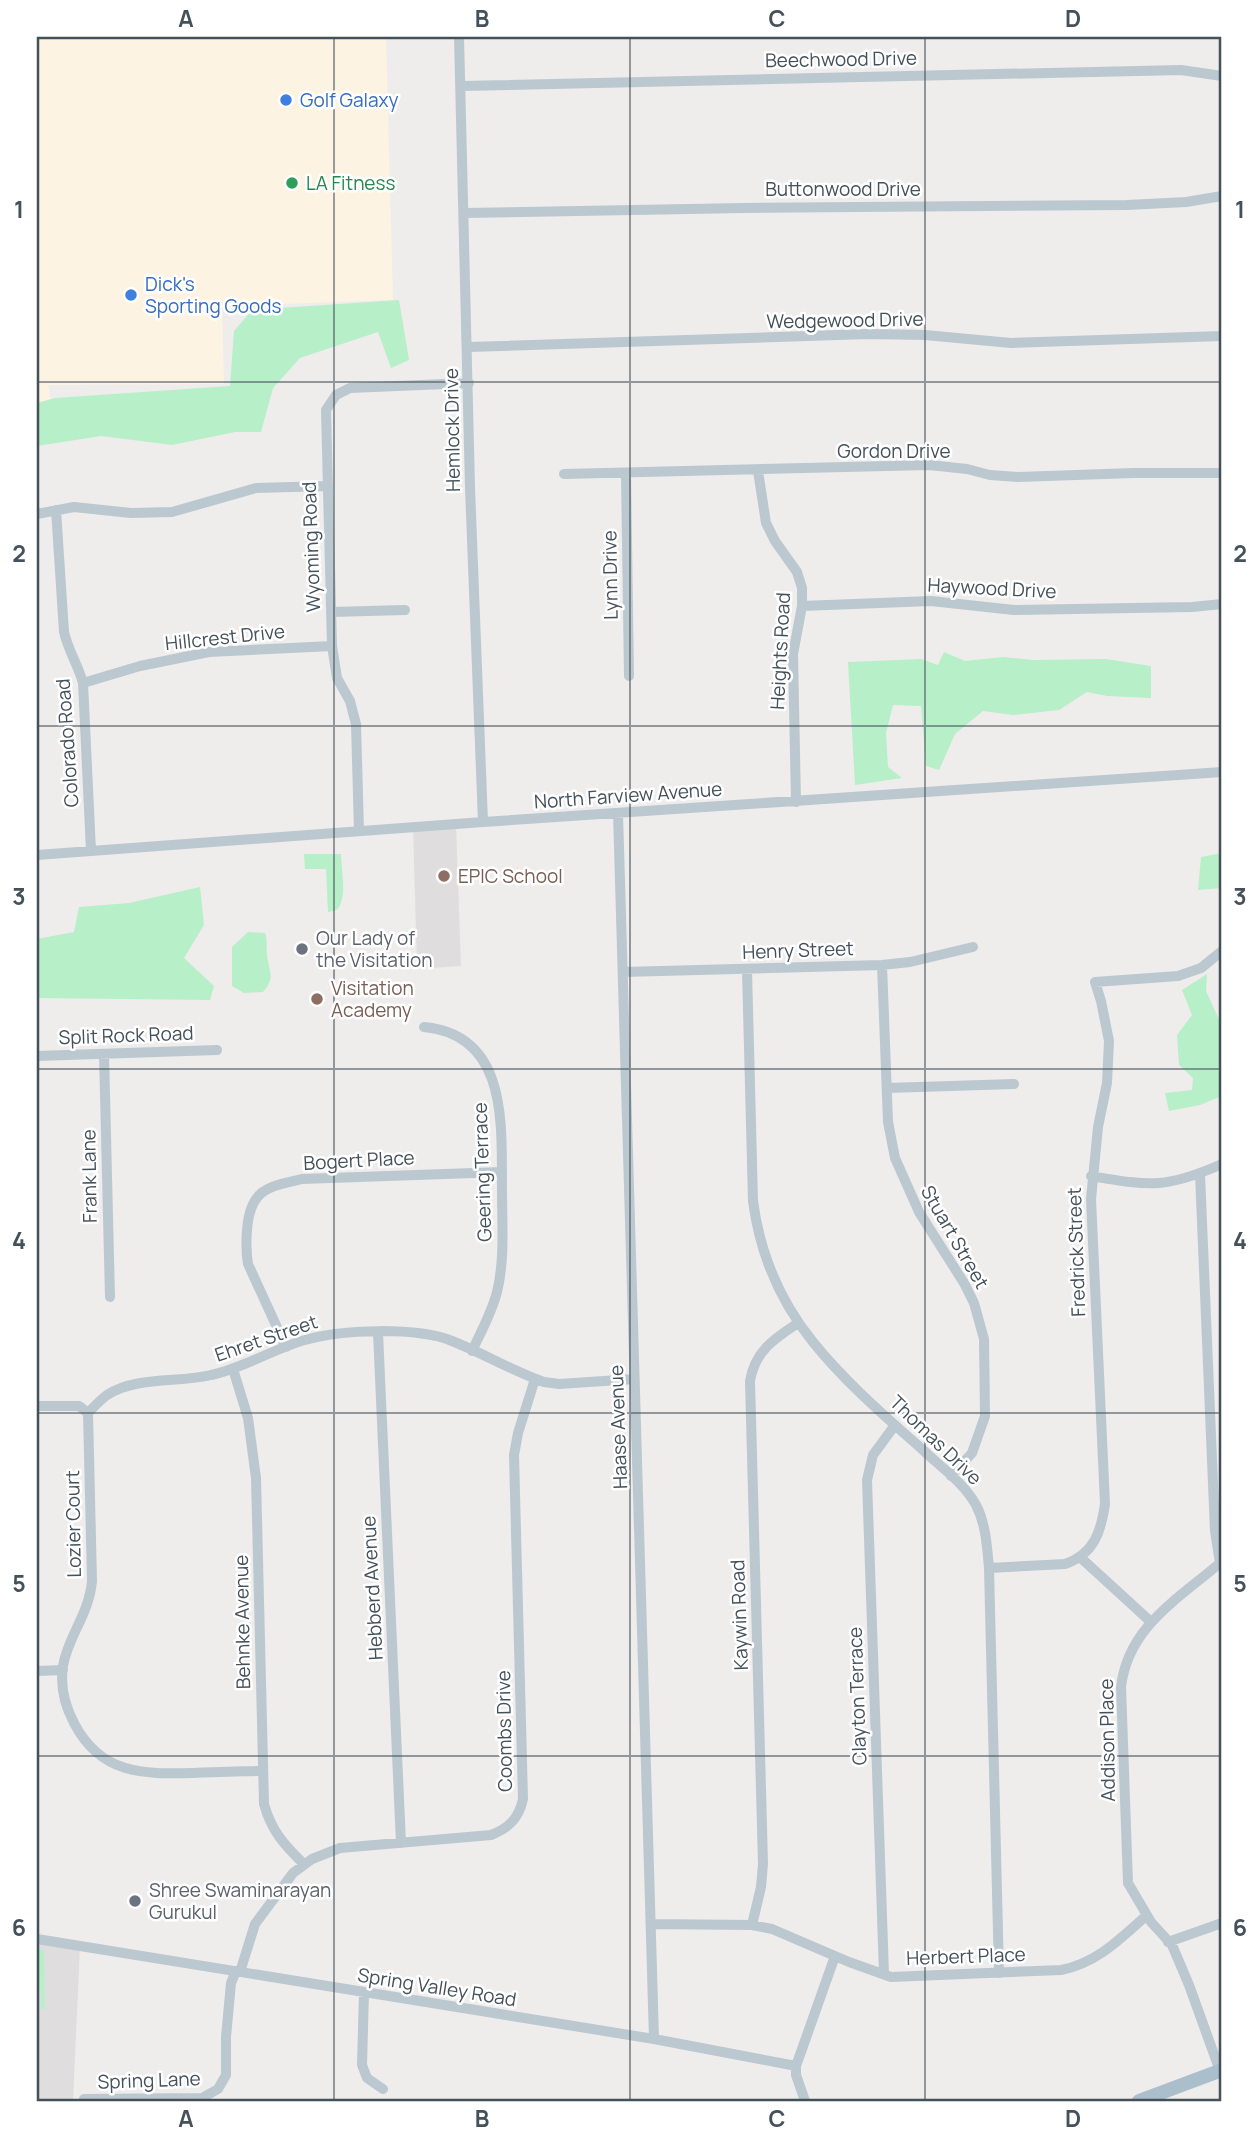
<svg xmlns="http://www.w3.org/2000/svg" width="1259" height="2138" font-family="Manrope,sans-serif">
  <style>
    .commercial { fill: #fcf3e3 }
    .education { fill: #e0ddde }
    .green { fill: #b7efc9 }
    .lines { fill: none; stroke-linecap: round; stroke-linejoin: round }
    .minor { stroke: #bcc8cf; stroke-width: 10 }
    .major { stroke: #aabecc; stroke-width: 14 }
    .grid { fill: none; stroke: #44515a; stroke-width: 2; stroke-opacity: 0.55 }
    .shop-dot { fill: #3f7fe0; stroke: #fff; stroke-width: 2.5 }
    .leisure-dot { fill: #2e9e5b; stroke: #fff; stroke-width: 2.5 }
    .education-dot { fill: #8d6e63; stroke: #fff; stroke-width: 2.5 }
    .worship-dot { fill: #6b7280; stroke: #fff; stroke-width: 2.5 }
    .labels { text-anchor: middle; stroke-width: 5; stroke-linejoin: round; paint-order: stroke }
    .street-label { font-size: 19px; fill: #44515a; stroke: #fff }
    .shop-label { font-size: 19px; fill: #366cbe; stroke: #fff; text-anchor: start }
    .leisure-label { font-size: 19px; fill: #27864d; stroke: #fff; text-anchor: start }
    .education-label { font-size: 19px; fill: #785e54; stroke: #fff; text-anchor: start }
    .worship-label { font-size: 19px; fill: #5b616d; stroke: #fff; text-anchor: start }
    .neatline { fill: none; stroke: #44515a; stroke-width: 2.5 }
    .grid-label { font-size: 23px; text-anchor: middle; font-weight: bold; fill: #44515a }
  </style>
  <rect width="100%" height="100%" fill="#efecec"/>
  <path class="commercial" d="M 37,37 L 386,37 L 393,300 L 222,306 L 224,384 L 48,385 L 51,399 L 37,403 Z"/>
  <path class="education" d="M 456,824 L 461,966 L 417,969 L 413,827 Z
    M 37,1939 L 80,1946 L 73,2101 L 37,2101 Z"/>
  <path class="green" d="M 399,300 L 409,360 L 391,368 L 378,332 L 300,358 L 273,388 L 261,432 L 235,432 L 172,445 L 101,436 L 37,446 L 37,403 L 55,398 L 230,386 L 234,331 L 252,310 Z
    M 944,652 L 965,661 L 1003,657 L 1033,660 L 1106,659 L 1151,666 L 1151,698 L 1107,696 L 1087,692 L 1059,710 L 1013,715 L 983,711 L 955,734 L 939,770 L 926,766 L 921,706 L 893,705 L 886,733 L 888,767 L 902,778 L 855,785 L 848,662 L 921,659 L 938,665 Z
    M 1222,853 L 1222,888 L 1198,890 L 1201,857 Z
    M 304,854 L 341,854 C 341,869 347,894 339,907 C 337,911 332,911 328,912 L 326,869 L 305,869 Z
    M 200,887 L 204,925 L 184,958 L 214,986 L 210,1000 L 37,998 L 37,939 L 74,932 L 79,907 L 129,903 Z
    M 248,932 L 265,933 C 268,941 266,947 267,955 C 269,972 276,978 263,992 L 244,993 L 232,986 L 232,947 Z
    M 1207,974 L 1206,991 L 1222,1026 L 1222,1096 L 1200,1105 L 1169,1111 L 1165,1093 L 1192,1090 L 1193,1078 L 1179,1065 L 1177,1035 L 1192,1015 L 1182,990 Z
    M 37,1946 L 44,1951 L 45,2009 L 41,2009 L 41,1993 L 37,1992 Z"/>
  <g class="lines">
    <path class="minor" d="M 459,37 L 470,488 L 483,822
      M 461,86 L 1181,70 L 1222,76
      M 464,213 L 744,208 L 1127,205 L 1186,202 L 1222,196
      M 468,347 L 868,334 L 925,335 L 1011,343 L 1222,336
      M 758,471 L 766,523 L 775,541 L 797,572 L 802,588 L 802,606 L 793,654 L 796,802
      M 564,474 L 929,465 L 967,469 L 990,475 L 1018,477 L 1134,473 L 1222,473
      M 626,474 L 629,676
      M 56,510 L 64,632 C 68,650 78,665 83,683 L 91,851
      M 37,514 L 74,507 L 131,513 L 172,512 L 256,488 L 327,486
      M 802,606 L 931,601 L 1014,610 L 1192,607 L 1222,604
      M 331,612 L 405,610
      M 83,683 L 140,666 L 209,652 L 332,646
      M 618,813 L 654,2039
      M 359,831 L 356,724 L 350,701 L 337,678 L 332,646 L 326,410 L 336,395 L 350,388 L 469,383
      M 37,855 L 483,822 L 1222,772
      M 882,965 L 888,1122 L 895,1158 L 919,1212 L 964,1283 L 974,1303 L 984,1339 L 985,1416 L 972,1453 L 951,1476
      M 747,970 L 753,1201 C 760,1254 779,1300 813,1342 C 845,1382 886,1417 924,1451 C 942,1468 964,1483 976,1505 C 986,1524 987,1547 989,1568 L 999,1973
      M 623,972 L 882,965 L 910,962 L 973,947
      M 424,1027 C 510,1035 501,1128 502,1190 C 502,1224 505,1259 497,1292 C 492,1312 481,1332 472,1351
      M 104,1054 L 110,1297
      M 37,1056 L 217,1050
      M 887,1088 L 1014,1084
      M 1200,1174 L 1215,1531 L 1220,1563
      M 1091,1176 C 1151,1186 1165,1189 1222,1164
      M 378,1333 L 401,1843
      M 286,1347 L 248,1264 C 246,1252 246,1242 247,1230 C 250,1190 266,1187 302,1179 L 502,1172
      M 233,1369 L 248,1418 L 256,1478 L 264,1804 C 271,1830 284,1845 304,1864
      M 37,1406 L 79,1406 L 88,1413
      M 88,1413 C 94,1407 100,1400 107,1395 C 136,1376 179,1383 211,1375 C 244,1368 273,1349 305,1340 C 341,1329 417,1327 452,1341 C 483,1353 512,1371 544,1382 L 559,1384 L 634,1379
      M 88,1413 L 92,1581 C 89,1615 68,1636 63,1666 C 60,1686 65,1706 74,1723 C 101,1775 143,1774 193,1773 C 216,1772 240,1771 263,1771
      M 1081,1558 L 1151,1622
      M 989,1568 L 1065,1564 C 1094,1554 1101,1532 1105,1504 L 1091,1199 L 1098,1127 L 1107,1083 L 1109,1041 L 1101,1001 L 1095,982 L 1178,976 L 1201,968 L 1222,951
      M 37,1671 L 63,1670
      M 651,1924 L 752,1925 L 772,1929 L 849,1962 L 891,1977 L 1061,1970 C 1097,1963 1120,1939 1147,1915
      M 752,1925 L 761,1887 L 763,1864 L 750,1381 C 755,1351 774,1339 798,1323
      M 37,1939 L 654,2039 L 796,2066 L 796,2075 L 805,2101
      M 1168,1942 L 1222,1923
      M 240,1972 L 255,1924 L 293,1873 L 312,1859 L 340,1848 L 491,1835 C 509,1828 519,1818 523,1799 L 514,1455 L 518,1433 L 535,1379
      M 884,1974 L 867,1480 L 873,1455 L 895,1425
      M 364,1993 L 362,2065 L 367,2078 L 383,2089
      M 796,2066 L 835,1956
      M 1220,2071 L 1189,1985 L 1172,1945 L 1151,1922 L 1128,1883 L 1121,1687 C 1128,1627 1177,1600 1220,1563
      M 84,2099 L 202,2098 L 218,2089 L 226,2075 L 226,2037 L 231,1983 L 236,1971"/>
    <path class="major" d="M 1139,2101 L 1222,2070"/>
  </g>
  <path class="grid" d="M 334,37 L 334,2101M 630,37 L 630,2101M 925,37 L 925,2101M 37,382 L 1222,382M 37,726 L 1222,726M 37,1069 L 1222,1069M 37,1413 L 1222,1413M 37,1756 L 1222,1756"/>
  <g class="shop-dot">
    <circle cx="286" cy="100" r="7"/>
    <circle cx="131" cy="295" r="7"/>
  </g>
  <circle class="leisure-dot" cx="292" cy="183" r="7"/>
  <g class="education-dot">
    <circle cx="444" cy="876" r="7"/>
    <circle cx="317" cy="999" r="7"/>
  </g>
  <g class="worship-dot">
    <circle cx="302" cy="949" r="7"/>
    <circle cx="135" cy="1901" r="7"/>
  </g>
  <g class="labels">
    <g class="street-label">
      <text transform="translate(841 59) rotate(-1)" y="7">Beechwood Drive</text>
      <text x="843" y="196">Buttonwood Drive</text>
      <text transform="translate(845 320) rotate(-1)" y="7">Wedgewood Drive</text>
      <text transform="translate(452 430) rotate(-91)" y="7">Hemlock Drive</text>
      <text x="894" y="458">Gordon Drive</text>
      <text transform="translate(311 547) rotate(-92)" y="7">Wyoming Road</text>
      <text transform="translate(610 575) rotate(-91)" y="7">Lynn Drive</text>
      <text transform="translate(992 588) rotate(3)" y="7">Haywood Drive</text>
      <text transform="translate(225 637) rotate(-6)" y="7">Hillcrest Drive</text>
      <text transform="translate(780 651) rotate(-87)" y="7">Heights Road</text>
      <text transform="translate(67 743) rotate(-94)" y="7">Colorado Road</text>
      <text transform="translate(628 795) rotate(-4)" y="7">North Farview Avenue</text>
      <text transform="translate(798 950) rotate(-2)" y="7">Henry Street</text>
      <text transform="translate(126 1035) rotate(-2)" y="7">Split Rock Road</text>
      <text transform="translate(359 1160) rotate(-3)" y="7">Bogert Place</text>
      <text transform="translate(482 1172) rotate(-92)" y="7">Geering Terrace</text>
      <text transform="translate(89 1176) rotate(-91)" y="7">Frank Lane</text>
      <text transform="translate(955 1237) rotate(60)" y="7">Stuart Street</text>
      <text transform="translate(1076 1252) rotate(-92)" y="7">Fredrick Street</text>
      <text transform="translate(266 1338) rotate(-19)" y="7">Ehret Street</text>
      <text transform="translate(618 1427) rotate(-92)" y="7">Haase Avenue</text>
      <text transform="translate(936 1440) rotate(44)" y="7">Thomas Drive</text>
      <text transform="translate(73 1524) rotate(-91)" y="7">Lozier Court</text>
      <text transform="translate(372 1588) rotate(-93)" y="7">Hebberd Avenue</text>
      <text transform="translate(739 1615) rotate(-92)" y="7">Kaywin Road</text>
      <text transform="translate(242 1622) rotate(-91)" y="7">Behnke Avenue</text>
      <text transform="translate(857 1696) rotate(-92)" y="7">Clayton Terrace</text>
      <text transform="translate(504 1731) rotate(-91)" y="7">Coombs Drive</text>
      <text transform="translate(1107 1740) rotate(-91)" y="7">Addison Place</text>
      <text transform="translate(966 1956) rotate(-2)" y="7">Herbert Place</text>
      <text transform="translate(437 1987) rotate(9)" y="7">Spring Valley Road</text>
      <text transform="translate(149 2080) rotate(-2)" y="7">Spring Lane</text>
    </g>
    <g class="shop-label">
      <text x="300" y="107">Golf Galaxy</text>
      <text x="145" y="291">Dick's<tspan x="145" dy="22">Sporting Goods</tspan></text>
    </g>
    <g class="leisure-label">
      <text x="306" y="190">LA Fitness</text>
    </g>
    <g class="education-label">
      <text x="458" y="883">EPIC School</text>
      <text x="331" y="995">Visitation<tspan x="331" dy="22">Academy</tspan></text>
    </g>
    <g class="worship-label">
      <text x="316" y="945">Our Lady of<tspan x="316" dy="22">the Visitation</tspan></text>
      <text x="149" y="1897">Shree Swaminarayan<tspan x="149" dy="22">Gurukul</tspan></text>
    </g>
  </g>
  <rect width="1259" height="2138" fill="none" stroke="#ffffff" stroke-width="77"/>
  <rect x="38" y="38" width="1182" height="2062" class="neatline"/>
  <g class="grid-label">
    <text x="186" y="27">A</text>
    <text x="482" y="27">B</text>
    <text x="777" y="27">C</text>
    <text x="1073" y="27">D</text>
    <text x="19" y="218">1</text>
    <text x="1240" y="218">1</text>
    <text x="19" y="562">2</text>
    <text x="1240" y="562">2</text>
    <text x="19" y="905">3</text>
    <text x="1240" y="905">3</text>
    <text x="19" y="1249">4</text>
    <text x="1240" y="1249">4</text>
    <text x="19" y="1592">5</text>
    <text x="1240" y="1592">5</text>
    <text x="19" y="1936">6</text>
    <text x="1240" y="1936">6</text>
    <text x="186" y="2127">A</text>
    <text x="482" y="2127">B</text>
    <text x="777" y="2127">C</text>
    <text x="1073" y="2127">D</text>
  </g>
</svg>
